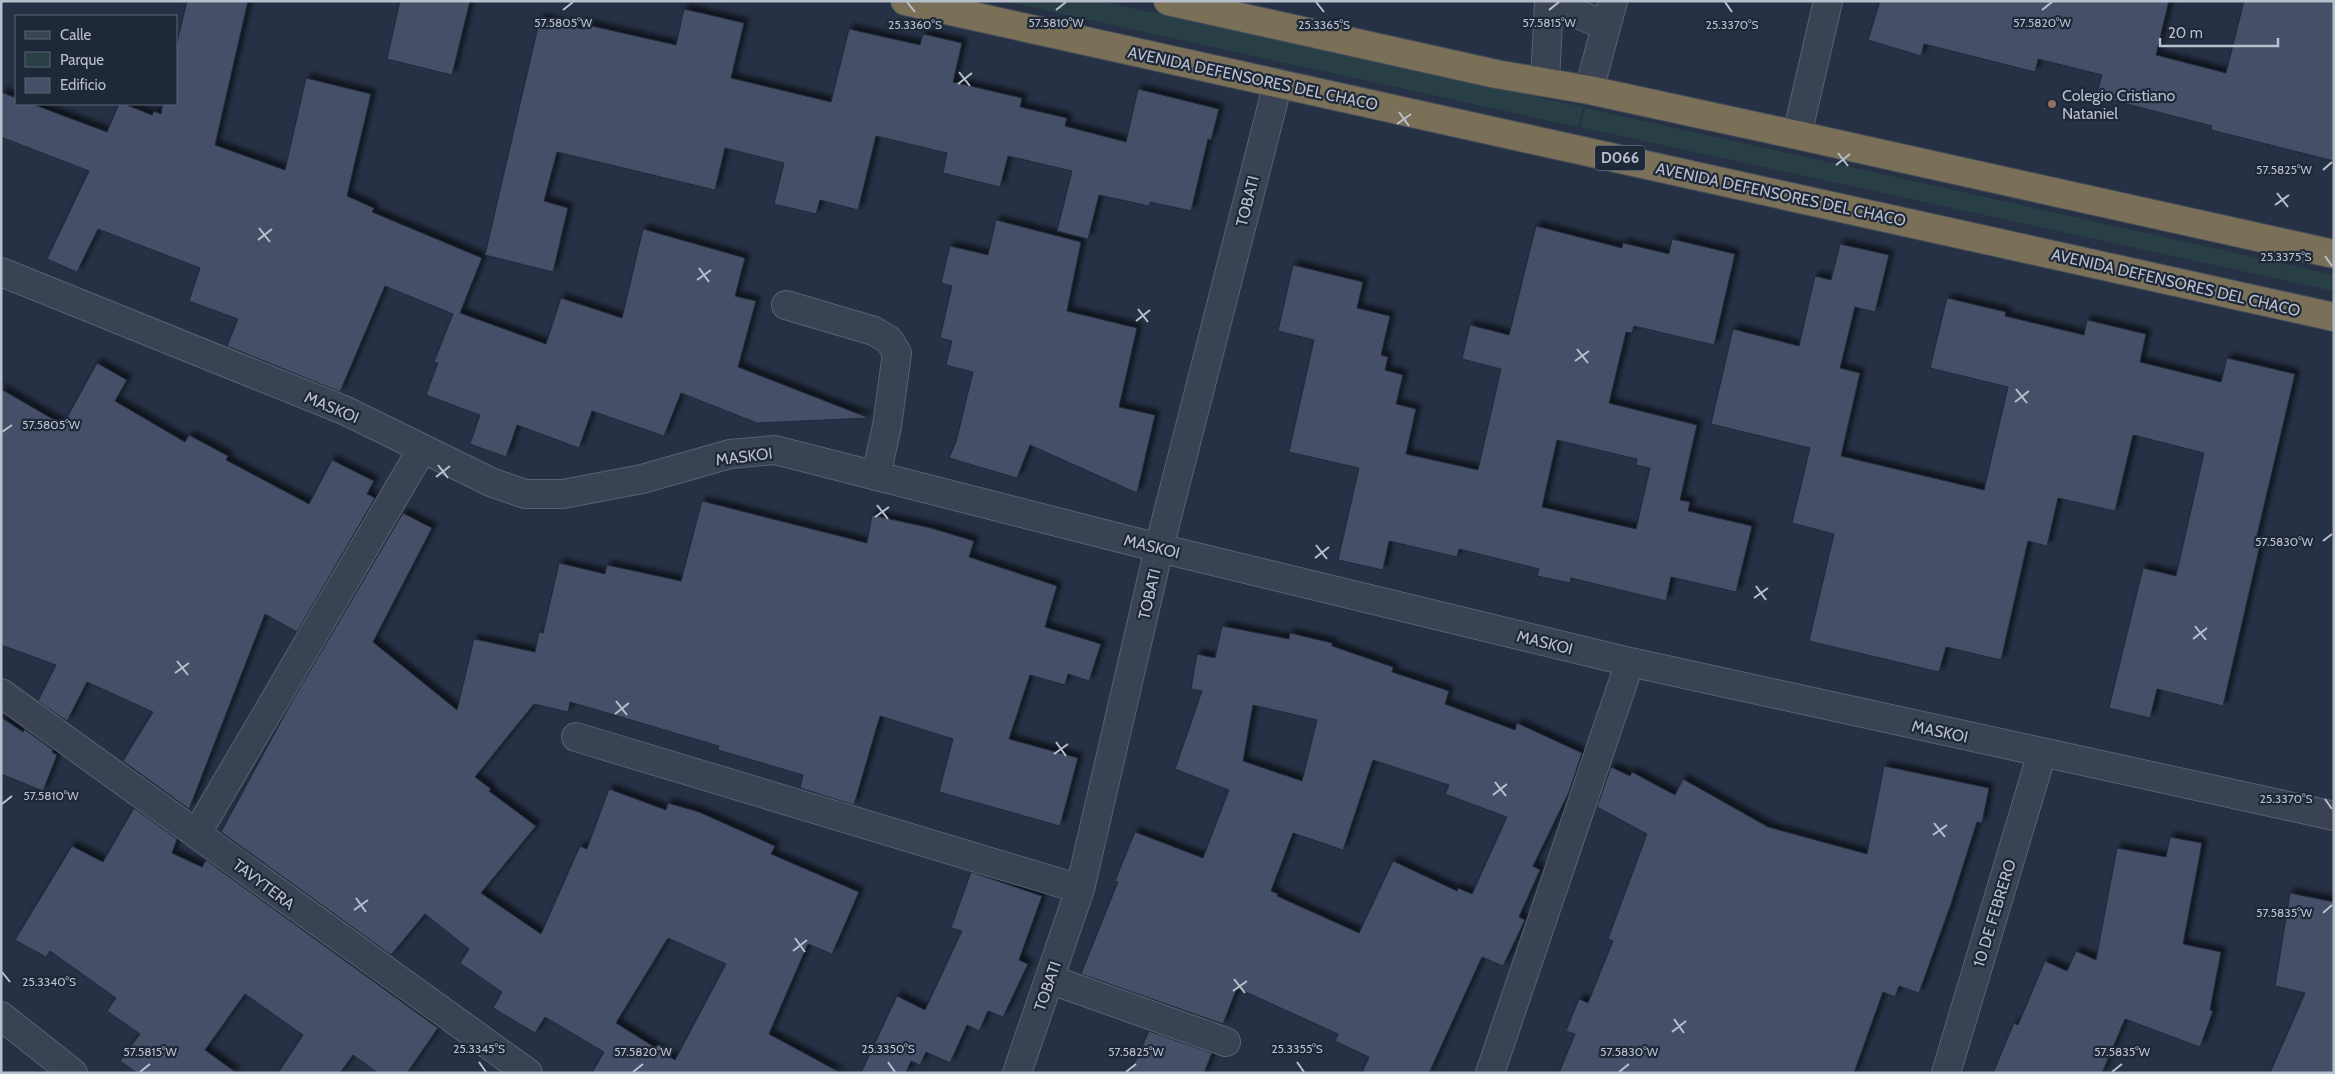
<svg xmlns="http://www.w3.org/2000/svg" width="2335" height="1074" font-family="Cabin,sans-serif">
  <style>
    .green { fill: #284045 }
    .building { fill: #455067; stroke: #212a3b; fill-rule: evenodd; filter: url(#shadow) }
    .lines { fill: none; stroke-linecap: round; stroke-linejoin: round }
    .minor-casing { stroke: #596171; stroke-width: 30 }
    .highway-casing { stroke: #424b5b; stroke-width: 30 }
    .minor { stroke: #3a4354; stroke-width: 28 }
    .highway { stroke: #7a6f57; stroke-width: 28 }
    .ticks { fill: none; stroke: #b8bfcd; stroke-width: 2 }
    .education-dot { fill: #8d6e63; stroke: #1f2839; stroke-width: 2 }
    .labels { text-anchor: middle; stroke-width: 4.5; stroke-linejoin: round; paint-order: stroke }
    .shield { fill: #1f2839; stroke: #8a92a1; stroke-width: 1 }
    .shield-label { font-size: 15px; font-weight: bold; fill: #b8bfcd }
    .street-label { font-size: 16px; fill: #b8bfcd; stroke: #1f2839 }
    .poi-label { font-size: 16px; fill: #b8bfcd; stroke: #1f2839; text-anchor: start }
    .ticks-label { font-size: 12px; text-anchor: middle; fill: #b8bfcd; stroke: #1f2839; stroke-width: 4.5; stroke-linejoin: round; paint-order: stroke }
  </style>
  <defs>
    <filter id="shadow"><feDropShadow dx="4.5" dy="-4.5" stdDeviation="2.5" flood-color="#0009"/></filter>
  </defs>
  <rect width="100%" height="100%" fill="#263145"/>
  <path class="green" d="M 1003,1 L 1100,1 L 1583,107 L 1578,127 Z
    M 1585,108 L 2334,275 L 2334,291 L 1580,127 Z"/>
  <path class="building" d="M 187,1 L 248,1 L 215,145 L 285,170 L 306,78 L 371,94 L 347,196 L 374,208 L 372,212 L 482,258 L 460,313 L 546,344 L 561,298 L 622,318 L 643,229 L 745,258 L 735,296 L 756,301 L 738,367 L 869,418 L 757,423 L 681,393 L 664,436 L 592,411 L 579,448 L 517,425 L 506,457 L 470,444 L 480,415 L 426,395 L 438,363 L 434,362 L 453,314 L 385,286 L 340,392 L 227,346 L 238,319 L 189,301 L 200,268 L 98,229 L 77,272 L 47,259 L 89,171 L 1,137 L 1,92 L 16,98 L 16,104 L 32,104 L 107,132 L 119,104 L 124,104 L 152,115 L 154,111 L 161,114 L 163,104 L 176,104 L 176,47 Z
    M 400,1 L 470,1 L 452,75 L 387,59 Z
    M 1880,1 L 2169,1 L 2156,55 L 2226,73 L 2244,1 L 2334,1 L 2334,161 L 2211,130 L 2212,126 L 2096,96 L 2102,75 L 2038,59 L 2035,72 L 1924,44 L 1921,56 L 1868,40 Z
    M 684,9 L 744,23 L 731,78 L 831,102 L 849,29 L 920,45 L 923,34 L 962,43 L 953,82 L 1022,98 L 1020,107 L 1067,118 L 1065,126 L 1126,142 L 1138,89 L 1219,109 L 1211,140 L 1208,139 L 1191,211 L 1150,202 L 1149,206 L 1099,195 L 1088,239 L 1057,231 L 1072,171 L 1008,156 L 1000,187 L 943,173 L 947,153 L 876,136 L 858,210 L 820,200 L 816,214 L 774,204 L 784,163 L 725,148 L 715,190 L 557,152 L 544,201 L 568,208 L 553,272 L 485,255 L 540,18 L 582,29 L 583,24 L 676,45 Z
    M 996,220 L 1081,242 L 1067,311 L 1137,328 L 1119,407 L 1155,415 L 1137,493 L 1030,445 L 1017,478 L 949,458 L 956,442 L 973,372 L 946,365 L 952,341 L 940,338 L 952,286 L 941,283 L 950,246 L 988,255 Z
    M 1536,226 L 1622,248 L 1623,243 L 1669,254 L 1672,239 L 1735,254 L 1714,345 L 1634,326 L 1632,333 L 1626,332 L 1609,403 L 1697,425 L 1680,500 L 1690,502 L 1688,511 L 1752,526 L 1736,592 L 1671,577 L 1666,601 L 1571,578 L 1570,583 L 1537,576 L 1539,569 L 1459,549 L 1457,557 L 1389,541 L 1383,570 L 1338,560 L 1359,468 L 1289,452 L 1314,340 L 1278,331 L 1293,265 L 1363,282 L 1357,308 L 1390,316 L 1381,355 L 1388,357 L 1385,370 L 1403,375 L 1396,404 L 1416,409 L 1406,454 L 1478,470 L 1501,369 L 1462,359 L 1470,325 L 1509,335 ZM 1557,440 L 1637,459 L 1636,465 L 1650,468 L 1636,529 L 1542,507 Z
    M 1840,244 L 1889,255 L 1875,312 L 1855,307 L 1840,368 L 1860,373 L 1841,456 L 1984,490 L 2008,387 L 1930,368 L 1947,298 L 2006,312 L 2005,316 L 2084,335 L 2087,320 L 2146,334 L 2140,362 L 2221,382 L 2227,358 L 2295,374 L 2255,544 L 2260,545 L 2223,706 L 2157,689 L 2150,718 L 2109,708 L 2143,568 L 2176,576 L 2204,453 L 2133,435 L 2115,511 L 2058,498 L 2047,546 L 2028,541 L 2001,660 L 1946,647 L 1939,672 L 1809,641 L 1834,534 L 1792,523 L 1810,448 L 1711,424 L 1733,329 L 1799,346 L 1815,276 L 1831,280 Z
    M 97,363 L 127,380 L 115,401 L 185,442 L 189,435 L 228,456 L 226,460 L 309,504 L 332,460 L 374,481 L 367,494 L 375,498 L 297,632 L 265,614 L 189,809 L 123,761 L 153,712 L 87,682 L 67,721 L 38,701 L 56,665 L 1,645 L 1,389 L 63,425 Z
    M 702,501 L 867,543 L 872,515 L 931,528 L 974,541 L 969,557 L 1057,586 L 1045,627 L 1101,644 L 1089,681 L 1068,674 L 1065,685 L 1030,675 L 1009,739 L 1078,758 L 1060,826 L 939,792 L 953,739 L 880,716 L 854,805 L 800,788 L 803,775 L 718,750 L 719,746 L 570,702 L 568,712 L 534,704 L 475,777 L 491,789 L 489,791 L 536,826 L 481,893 L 541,934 L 580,846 L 587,849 L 609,789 L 666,810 L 668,803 L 699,812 L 775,846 L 771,854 L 859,892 L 832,954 L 808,944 L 769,1034 L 841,1073 L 592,1073 L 604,1052 L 545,1017 L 535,1033 L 493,1008 L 502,992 L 460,963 L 469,949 L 425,914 L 391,955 L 221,832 L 291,703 L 403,513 L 432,528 L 373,642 L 457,710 L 474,639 L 535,652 L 539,632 L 543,633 L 559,563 L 605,574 L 607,565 L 681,581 ZM 668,938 L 726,964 L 675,1060 L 616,1023 Z
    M 1222,626 L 1289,639 L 1290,633 L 1332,643 L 1332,646 L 1393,667 L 1392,672 L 1449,691 L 1445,704 L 1515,730 L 1517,723 L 1582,753 L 1569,792 L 1533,866 L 1540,870 L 1519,917 L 1525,920 L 1503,966 L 1482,957 L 1429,1073 L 1362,1073 L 1369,1057 L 1335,1041 L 1338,1034 L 1237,988 L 1223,1024 L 1081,974 L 1118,882 L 1115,881 L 1135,832 L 1203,858 L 1229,790 L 1175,769 L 1202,691 L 1191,689 L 1197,654 L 1215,658 ZM 1253,705 L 1317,720 L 1302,781 L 1243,761 ZM 1373,760 L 1449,785 L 1445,794 L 1507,817 L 1472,894 L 1458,888 L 1457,891 L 1393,861 L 1359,933 L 1277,896 L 1278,894 L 1271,891 L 1293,833 L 1343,850 Z
    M 1,717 L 23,732 L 24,729 L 53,750 L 52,752 L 57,755 L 43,791 L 1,774 Z
    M 1884,766 L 1989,788 L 1982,823 L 1977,822 L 1951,904 L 1919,993 L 1899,986 L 1895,997 L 1883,992 L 1854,1073 L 1559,1073 L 1575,1034 L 1566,1031 L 1579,999 L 1588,1003 L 1613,941 L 1608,939 L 1647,834 L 1597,807 L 1611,767 L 1630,776 L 1632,772 L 1675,795 L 1683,779 L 1768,827 L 1867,854 Z
    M 134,808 L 177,839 L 172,853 L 202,867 L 206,860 L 438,1028 L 407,1073 L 378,1073 L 353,1055 L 340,1073 L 278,1073 L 303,1035 L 245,994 L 205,1050 L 237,1073 L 137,1073 L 120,1061 L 140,1034 L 107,1011 L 116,998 L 50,951 L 46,957 L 15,940 L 72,846 L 103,862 Z
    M 2170,837 L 2202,843 L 2183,944 L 2221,952 L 2210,1010 L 2213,1011 L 2200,1047 L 2125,1019 L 2102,1073 L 1993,1073 L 2014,1023 L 2018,1025 L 2045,961 L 2067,971 L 2076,951 L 2096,960 L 2117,848 L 2166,857 Z
    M 971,872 L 1042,896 L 1019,960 L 1028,964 L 1003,1017 L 988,1011 L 979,1031 L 967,1025 L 950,1063 L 926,1052 L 920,1065 L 911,1061 L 906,1073 L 861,1073 L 897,996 L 925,1010 L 962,931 L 951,928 Z
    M 2290,893 L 2334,902 L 2334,1073 L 2270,1073 L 2305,993 L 2275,986 Z
    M 1149,1031 L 1212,1053 L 1204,1073 L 1130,1073 Z"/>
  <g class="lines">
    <g class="minor-casing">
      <path id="minor" d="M 1549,2 L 1606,26
        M 1545,82 L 1549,1
        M 1589,90 L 1613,1
        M 1797,135 L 1828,1
        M 1,272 L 346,411 L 493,483 L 525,494 L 563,494 L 642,479 L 730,454 L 775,450 L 1159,548 L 1630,662 L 2334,816
        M 786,305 L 874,331 L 889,340 L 897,353 L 887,426 L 876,476
        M 1,693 C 177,819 352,947 528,1073
        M 576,737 L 1080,889
        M 197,833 L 422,449
        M 1049,979 L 1226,1042
        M 1,1016 L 73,1073
        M 1017,1073 L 1080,889 L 1159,548 L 1278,83
        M 1490,1073 L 1630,662
        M 1946,1073 L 2042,753"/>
    </g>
    <g class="highway-casing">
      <path id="highway" d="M 905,1 L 2334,317
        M 1168,1 L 1496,74 L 1589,90 L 1797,135 L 2334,254"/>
    </g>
    <use href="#minor" class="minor"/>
    <use href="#highway" class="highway"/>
  </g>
  <path class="ticks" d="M 907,2 L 915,12M 1316,2 L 1324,12M 1725,2 L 1732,12M 563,10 L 573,2M 1056,10 L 1066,2M 1549,10 L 1559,2M 2042,10 L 2052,2M 959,72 L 970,86M 958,84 L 972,73M 1399,112 L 1409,126M 1397,124 L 1411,114M 1838,153 L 1848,166M 1836,165 L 1850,154M 2323,170 L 2332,162M 2277,193 L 2288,207M 2275,205 L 2289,195M 259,228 L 270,242M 258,240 L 272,229M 2325,256 L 2332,266M 699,268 L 709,282M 697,280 L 711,270M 1138,309 L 1148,322M 1136,321 L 1150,310M 1577,349 L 1588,363M 1575,361 L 1589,351M 2016,389 L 2027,403M 2015,402 L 2029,391M 2,432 L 12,425M 438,465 L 448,478M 436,477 L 450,466M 877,505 L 888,519M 875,517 L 889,507M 2323,541 L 2332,534M 1316,545 L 1327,559M 1315,558 L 1329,547M 1756,586 L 1766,600M 1754,598 L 1768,588M 2195,626 L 2206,640M 2193,639 L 2207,628M 177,661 L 188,675M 175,673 L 189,663M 616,701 L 627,715M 615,714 L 629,703M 1056,742 L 1066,756M 1054,754 L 1068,744M 1495,782 L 1506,796M 1493,795 L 1507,784M 2325,799 L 2332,809M 2,804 L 12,796M 1934,823 L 1945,837M 1933,835 L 1947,825M 356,898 L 366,912M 354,910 L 368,900M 2323,913 L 2332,905M 795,938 L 805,952M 793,951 L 807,940M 2,972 L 10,982M 1234,979 L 1245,993M 1233,991 L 1247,981M 1674,1019 L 1684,1033M 1672,1032 L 1686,1021M 479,1062 L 486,1072M 888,1062 L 895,1072M 1297,1062 L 1304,1072M 140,1072 L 150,1064M 633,1072 L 643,1064M 1126,1072 L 1136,1064M 1619,1072 L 1629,1064M 2112,1072 L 2122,1064"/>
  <circle class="education-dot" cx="2052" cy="104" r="5"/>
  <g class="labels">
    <rect class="shield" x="1595" y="145.5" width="50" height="25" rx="4"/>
    <g class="shield-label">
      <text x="1620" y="163">D066</text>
    </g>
    <g class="street-label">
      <text transform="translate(1253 78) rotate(12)" y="6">AVENIDA DEFENSORES DEL CHACO</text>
      <text transform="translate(1781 194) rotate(12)" y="6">AVENIDA DEFENSORES DEL CHACO</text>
      <text transform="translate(1247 201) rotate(-76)" y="6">TOBATI</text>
      <text transform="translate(2176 282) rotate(13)" y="6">AVENIDA DEFENSORES DEL CHACO</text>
      <text transform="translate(332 407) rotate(23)" y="6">MASKOI</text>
      <text transform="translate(744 456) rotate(-7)" y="6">MASKOI</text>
      <text transform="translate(1152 546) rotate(14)" y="6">MASKOI</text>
      <text transform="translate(1149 594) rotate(-77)" y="6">TOBATI</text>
      <text transform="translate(1545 642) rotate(14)" y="6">MASKOI</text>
      <text transform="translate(1940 731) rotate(12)" y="6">MASKOI</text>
      <text transform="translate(264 884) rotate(37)" y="6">TAVYTERA</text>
      <text transform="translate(1994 913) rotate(-73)" y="6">10 DE FEBRERO</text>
      <text transform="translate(1047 986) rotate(-71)" y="6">TOBATI</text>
    </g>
    <g class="poi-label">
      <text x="2062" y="101">Colegio Cristiano<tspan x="2062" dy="18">Nataniel</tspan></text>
    </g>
  </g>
  <g class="ticks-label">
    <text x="1056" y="27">57.5810°W</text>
    <text x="563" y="27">57.5805°W</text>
    <text x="1549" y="27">57.5815°W</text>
    <text x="2042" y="27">57.5820°W</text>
    <text x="915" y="29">25.3360°S</text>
    <text x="1324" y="29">25.3365°S</text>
    <text x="1732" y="29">25.3370°S</text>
    <text x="2284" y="174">57.5825°W</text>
    <text x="2286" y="261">25.3375°S</text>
    <text x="51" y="429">57.5805°W</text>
    <text x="2284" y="546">57.5830°W</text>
    <text x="51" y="800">57.5810°W</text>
    <text x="2286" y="803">25.3370°S</text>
    <text x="2284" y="917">57.5835°W</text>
    <text x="49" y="986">25.3340°S</text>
    <text x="479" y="1053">25.3345°S</text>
    <text x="888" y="1053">25.3350°S</text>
    <text x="1297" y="1053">25.3355°S</text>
    <text x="150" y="1056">57.5815°W</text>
    <text x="643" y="1056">57.5820°W</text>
    <text x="1136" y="1056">57.5825°W</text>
    <text x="1629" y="1056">57.5830°W</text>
    <text x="2122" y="1056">57.5835°W</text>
  </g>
  <rect width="2335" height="1074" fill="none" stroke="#b8bfcd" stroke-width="5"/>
  <rect x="15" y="15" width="162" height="90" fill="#1f2839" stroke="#5c6474"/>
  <rect x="25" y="31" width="25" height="8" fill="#3a4354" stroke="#5c6474"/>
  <text x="60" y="40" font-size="15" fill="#b8bfcd">Calle</text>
  <rect x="25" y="52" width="25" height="15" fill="#284045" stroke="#5c6474"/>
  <text x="60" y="65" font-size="15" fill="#b8bfcd">Parque</text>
  <rect x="25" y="78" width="25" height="15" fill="#455067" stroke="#5c6474"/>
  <text x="60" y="90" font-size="15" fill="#b8bfcd">Edificio</text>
  <path d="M2160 38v8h118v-8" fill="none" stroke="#b8bfcd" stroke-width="2.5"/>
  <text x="2168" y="38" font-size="15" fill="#b8bfcd" stroke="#1f2839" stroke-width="4" paint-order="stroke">20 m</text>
</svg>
